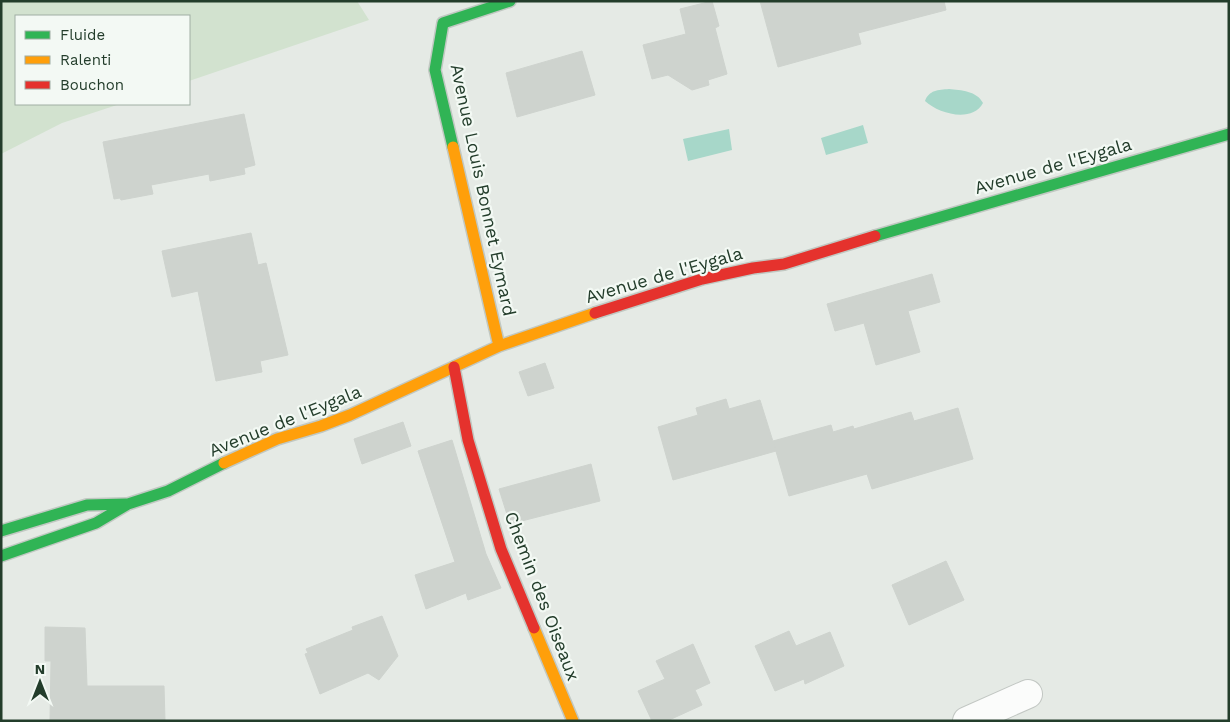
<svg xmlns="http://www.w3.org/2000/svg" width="1230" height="722" font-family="'Work Sans',sans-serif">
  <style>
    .green { fill: #d2e2cf }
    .water { fill: #a7d7c9 }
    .building { fill: #ced3ce; stroke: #ced3ce }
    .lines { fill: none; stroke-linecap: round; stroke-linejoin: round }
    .street-casing { stroke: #c2c7c3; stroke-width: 30 }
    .fast-casing { stroke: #c1c8c2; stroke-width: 14 }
    .slow-casing { stroke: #c1c8c2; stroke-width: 14 }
    .jam-casing { stroke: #c1c8c2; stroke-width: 14 }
    .street { stroke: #fbfcfb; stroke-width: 28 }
    .fast { stroke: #30b455; stroke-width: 11 }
    .slow { stroke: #ff9f0a; stroke-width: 11 }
    .jam { stroke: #e5322d; stroke-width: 11 }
    .labels { text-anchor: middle; stroke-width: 4.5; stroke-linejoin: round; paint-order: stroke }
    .street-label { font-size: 18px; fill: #233d2b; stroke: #f3f9f4 }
  </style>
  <rect width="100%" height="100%" fill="#e5eae5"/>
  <path class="green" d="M 1,1 L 357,1 L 369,20 L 189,81 L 189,16 L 16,16 L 16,104 L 120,104 L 62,123 L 1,154 Z"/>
  <path class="water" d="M 949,89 C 961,90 977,91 983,103 C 972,123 939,114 925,101 C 929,90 938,90 949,89 Z
    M 863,125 L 868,143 L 826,155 L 821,138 Z
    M 729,129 L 732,150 L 688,161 L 683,139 Z"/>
  <path class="building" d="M 712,1 L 719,26 L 715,28 L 727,74 L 708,80 L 709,85 L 692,90 L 668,75 L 652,79 L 643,45 L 686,34 L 680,9 Z
    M 760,1 L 944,1 L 946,10 L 858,33 L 861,44 L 778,67 Z
    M 582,51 L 595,95 L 517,117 L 506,73 Z
    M 244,114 L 255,165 L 244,168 L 245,174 L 210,181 L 209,174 L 151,185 L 153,194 L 121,200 L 120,198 L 114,199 L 103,142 Z
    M 251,233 L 258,265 L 266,263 L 288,355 L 260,361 L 262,372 L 216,381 L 198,291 L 172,297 L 162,251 Z
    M 932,274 L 940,302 L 908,311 L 920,352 L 876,365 L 864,323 L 835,331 L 827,304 Z
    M 545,363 L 554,388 L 528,396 L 519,372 Z
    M 726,399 L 729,409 L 760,400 L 776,451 L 673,480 L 658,427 L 698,415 L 696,408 Z
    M 958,408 L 973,459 L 872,489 L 867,474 L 789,496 L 773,441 L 831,425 L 833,432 L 853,426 L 854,429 L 911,412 L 914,421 Z
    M 403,422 L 411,446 L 362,464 L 354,439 Z
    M 452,440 L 486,554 L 501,588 L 468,600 L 466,593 L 426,609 L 415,575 L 455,562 L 418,451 Z
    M 591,464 L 600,501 L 510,524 L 499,489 Z
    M 946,561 L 964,600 L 909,625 L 892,585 Z
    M 382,616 L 398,656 L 379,680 L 368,673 L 320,694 L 305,654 L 308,653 L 306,649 L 353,630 L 352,627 Z
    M 45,627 L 85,628 L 87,686 L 164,686 L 165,721 L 50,721 L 51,661 L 45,661 Z
    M 789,631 L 796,646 L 830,632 L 844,666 L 805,684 L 804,679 L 775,691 L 755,646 Z
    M 693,644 L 710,683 L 695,690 L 702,705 L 667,721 L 652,721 L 638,691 L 665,679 L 656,661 Z"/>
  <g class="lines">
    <g class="street-casing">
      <path id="street" d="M 967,721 L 1028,694"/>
    </g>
    <g class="fast-casing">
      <path id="fast" d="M 453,147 L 435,70 L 443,23 L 510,1
        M 875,236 L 1229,134
        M 1,531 L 87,505 L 126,504
        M 1,556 L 96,523 L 128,504 L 168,491 L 224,463"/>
    </g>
    <g class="slow-casing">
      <path id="slow" d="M 453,147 L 499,346
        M 224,463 L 277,439 L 321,426 L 350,415 L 499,346 L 595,313
        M 534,628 L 573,721"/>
    </g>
    <g class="jam-casing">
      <path id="jam" d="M 595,313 L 702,279 L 753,268 L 784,264 L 875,236
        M 454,367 L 468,440 L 501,549 L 534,628"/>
    </g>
    <use href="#street" class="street"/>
    <use href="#fast" class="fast"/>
    <use href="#slow" class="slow"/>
    <use href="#jam" class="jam"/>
  </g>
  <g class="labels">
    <g class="street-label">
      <text transform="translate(1053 166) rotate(-16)" y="6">Avenue de l'Eygala</text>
      <text transform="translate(483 190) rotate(78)" y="6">Avenue Louis Bonnet Eymard</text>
      <text transform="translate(664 275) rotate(-16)" y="6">Avenue de l'Eygala</text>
      <text transform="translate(285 421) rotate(-22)" y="6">Avenue de l'Eygala</text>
      <text transform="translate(542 596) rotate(69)" y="6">Chemin des Oiseaux</text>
    </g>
  </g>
  <rect width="1230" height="722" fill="none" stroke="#233d2b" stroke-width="5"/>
  <rect x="15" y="15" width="175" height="90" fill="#f3f9f4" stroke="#a0aea4"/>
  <rect x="25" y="31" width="25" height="8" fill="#30b455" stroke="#a0aea4"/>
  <text x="60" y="40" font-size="15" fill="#233d2b">Fluide</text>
  <rect x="25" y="56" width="25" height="8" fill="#ff9f0a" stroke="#a0aea4"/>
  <text x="60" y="65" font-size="15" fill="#233d2b">Ralenti</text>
  <rect x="25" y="81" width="25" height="8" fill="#e5322d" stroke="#a0aea4"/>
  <text x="60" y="90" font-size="15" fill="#233d2b">Bouchon</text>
  <g transform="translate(40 682)" stroke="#f3f9f4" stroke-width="4" paint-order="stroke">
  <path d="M0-4L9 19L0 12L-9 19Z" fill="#233d2b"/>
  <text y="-8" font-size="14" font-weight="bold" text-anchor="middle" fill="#233d2b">N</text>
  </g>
</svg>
